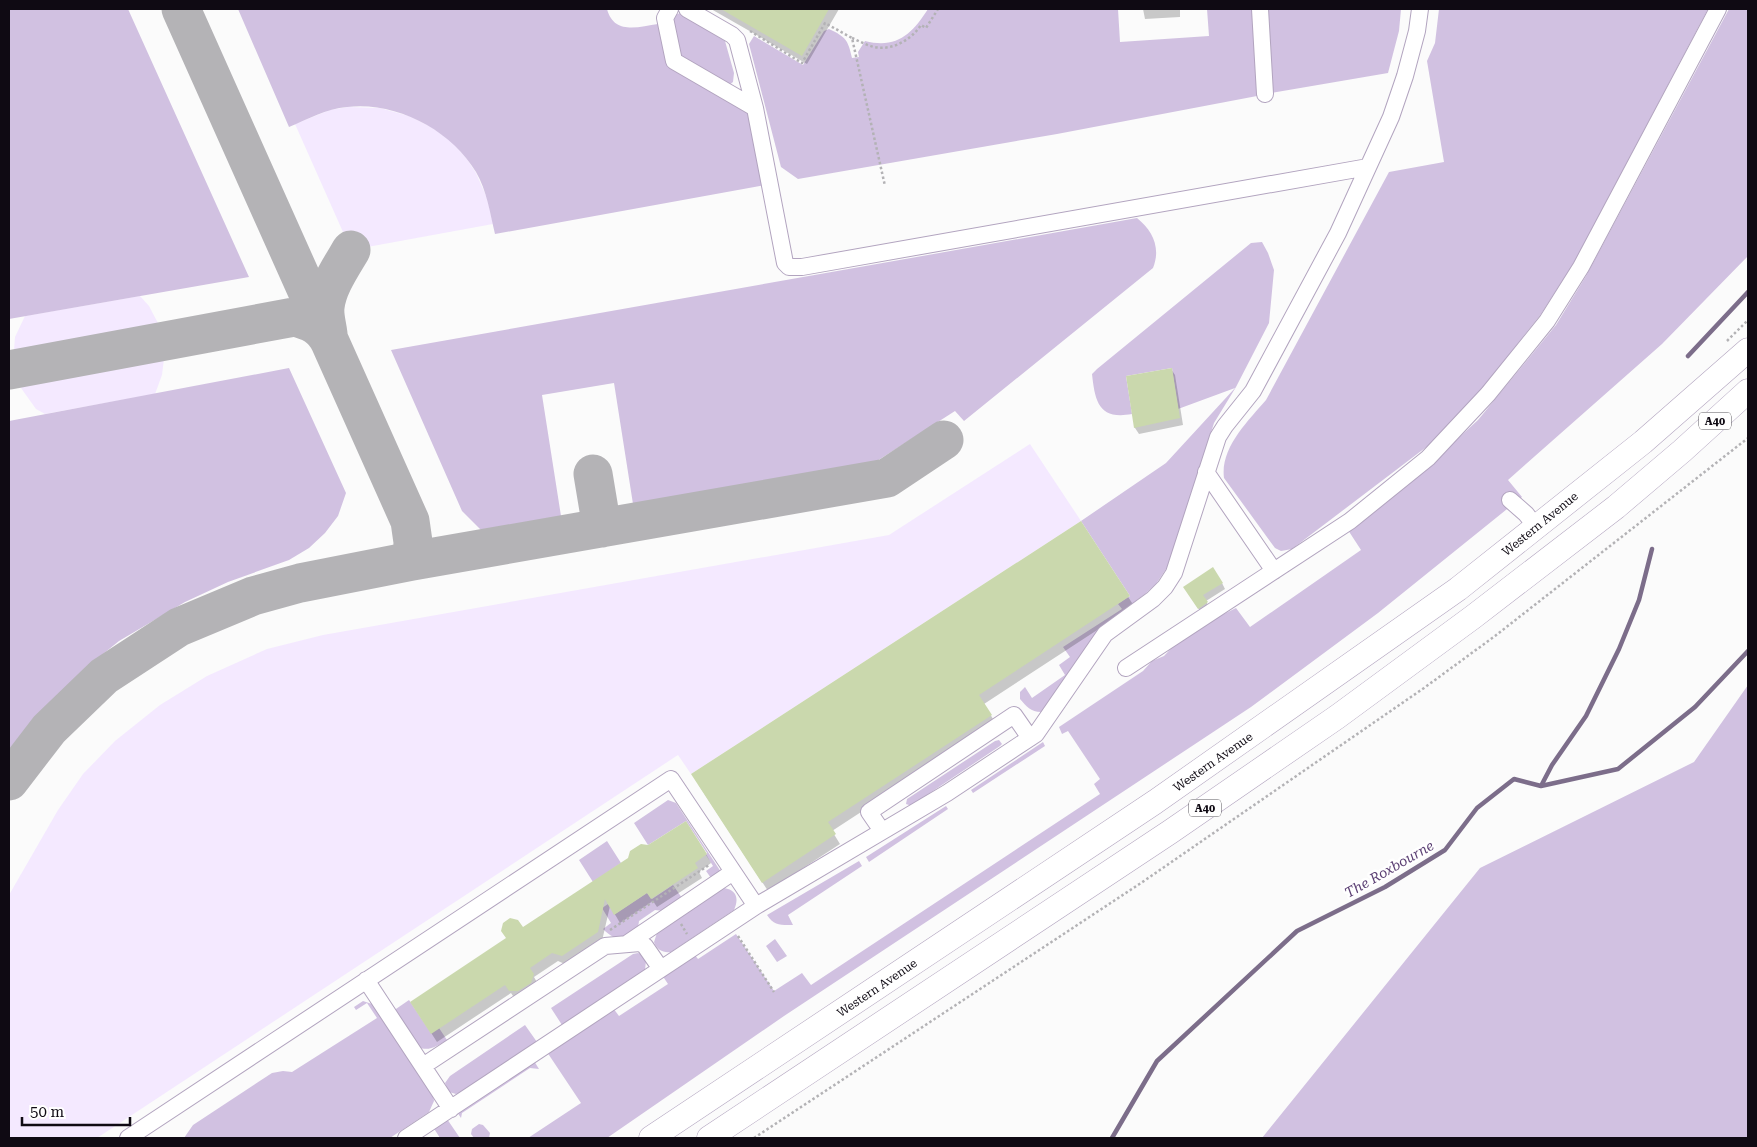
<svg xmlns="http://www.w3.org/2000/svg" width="1757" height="1147" font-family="'Roboto Serif',serif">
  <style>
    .built { fill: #f4e9ff }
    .green { fill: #d1c1e1 }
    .shadow { fill: #0003 }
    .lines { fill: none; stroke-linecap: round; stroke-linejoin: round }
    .stream { stroke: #7c6d8a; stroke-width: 4.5 }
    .taxiway { stroke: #b4b3b6; stroke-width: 39 }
    .building { fill: #cad8ad }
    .minor-casing { stroke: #b2a4bf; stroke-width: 18 }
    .highway-casing { stroke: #b2a4bf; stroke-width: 25 }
    .path { stroke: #b3b2b5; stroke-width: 2.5; stroke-dasharray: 2.5 2.5; stroke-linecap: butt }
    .minor { stroke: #fff; stroke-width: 16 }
    .highway { stroke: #fff; stroke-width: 24 }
    .labels { text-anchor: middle; stroke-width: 5; stroke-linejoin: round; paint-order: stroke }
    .shield { fill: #fff; stroke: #57545a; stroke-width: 1 }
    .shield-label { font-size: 11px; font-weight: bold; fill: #0f0a13 }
    .street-label { font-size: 12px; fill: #0f0a13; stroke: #fff }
    .water-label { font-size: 14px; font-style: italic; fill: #5c4074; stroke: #fff }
  </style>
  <rect width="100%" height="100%" fill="#fbfbfb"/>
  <path class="built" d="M 348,107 L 380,108 L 409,116 L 431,127 L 452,142 L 467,159 L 476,173 L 487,198 L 493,224 L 351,250 L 295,124 L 330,110 Z
    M 140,296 L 149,306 L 160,327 L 165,350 L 162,375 L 155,394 L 45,414 L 36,409 L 21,388 L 13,363 L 15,337 L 25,316 Z
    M 1030,444 L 1081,521 L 691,774 L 678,755 L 97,1138 L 9,1138 L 9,895 L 58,810 L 83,774 L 115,741 L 160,705 L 207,676 L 267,649 L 323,635 L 889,535 Z"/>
  <path class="green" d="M 9,9 L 128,9 L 249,277 L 9,319 Z
    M 238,9 L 607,9 C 614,35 638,27 658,24 L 672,68 L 747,111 L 765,185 L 495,234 C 490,213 487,191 476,172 C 451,130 396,101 347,107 C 326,109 308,119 289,127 Z
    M 928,9 L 1118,9 L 1120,42 L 1209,36 L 1207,9 L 1254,9 L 1260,86 L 1257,96 L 1057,134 L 798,179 L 781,167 L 749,44 L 754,36 L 803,65 L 824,31 L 829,29 C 846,37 848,40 852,58 L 859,57 L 858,52 L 865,41 C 897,49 912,34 928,9 Z
    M 1265,9 L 1401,9 L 1399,31 L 1388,73 L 1271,93 Z
    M 1439,9 L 1708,9 L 1575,261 L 1541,314 L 1482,389 L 1429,445 L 1292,549 L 1281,551 L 1275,548 L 1224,478 C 1220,448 1248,421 1266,400 L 1389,172 L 1444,162 L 1427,61 L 1435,43 Z
    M 1729,9 L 1748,9 L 1748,256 L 1662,344 L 1508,480 L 1522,497 L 1378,613 L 1251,707 L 784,1016 L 607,1138 L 528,1138 L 581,1103 L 547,1052 L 613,1008 L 619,1016 L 668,984 L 662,975 L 694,954 L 698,959 L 736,934 L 774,991 L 802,973 L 811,985 L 1100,794 L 1094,784 L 1100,779 L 1068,731 L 1062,734 L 1059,727 L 1143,671 L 1152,661 L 1164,656 L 1178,641 L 1208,622 L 1236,608 L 1250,627 L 1361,550 L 1348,530 L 1441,454 L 1478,420 L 1556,325 L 1586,276 Z
    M 680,13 L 725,41 L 734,73 L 733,82 L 729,85 L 681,57 L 672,21 L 673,16 Z
    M 1137,218 C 1153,231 1161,248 1153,268 L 964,421 L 955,411 L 877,461 L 633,504 L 614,383 L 542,395 L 561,516 L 481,530 L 462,511 L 391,350 Z
    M 1262,242 L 1268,253 L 1274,270 L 1269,323 L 1236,387 L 1214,423 L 1170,563 L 1156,584 L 1145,594 L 1100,628 L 1044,710 L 1041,712 C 1031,712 1026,706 1020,699 L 1020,692 L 1025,687 L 1032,698 L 1065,675 L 1059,665 L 1070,657 L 1063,647 L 1122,609 L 1118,604 L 1130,596 L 1081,521 L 1166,463 L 1235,388 L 1178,409 L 1172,368 L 1126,376 L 1132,414 C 1099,420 1095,402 1092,374 L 1097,369 L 1251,243 Z
    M 289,368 L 346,493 L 338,516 L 325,533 L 309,548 L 289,560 L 228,582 L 185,602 L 119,641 L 81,672 L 37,716 L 9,750 L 9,421 Z
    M 1748,685 L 1748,1138 L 1262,1138 L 1480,868 L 1694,762 Z
    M 999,740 L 1002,744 L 1000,746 L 912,805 L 909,805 L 906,804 L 907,799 L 995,741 Z
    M 1043,742 L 1045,746 L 973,793 L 971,790 Z
    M 668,800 L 676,803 L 721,872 L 711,878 L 706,871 L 713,866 L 706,855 L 707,853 L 686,821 L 648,845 L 634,823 Z
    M 946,806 L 948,809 L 869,862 L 866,857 Z
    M 607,841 L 621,863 L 593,882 L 579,860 Z
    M 859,861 L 862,866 L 788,915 L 793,925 C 781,925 774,926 767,915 Z
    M 673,885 L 682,898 L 663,911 L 655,910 L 639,921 L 638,928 C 623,937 618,944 603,929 L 611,923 L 602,908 L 608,904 L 615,914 L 647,893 L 652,899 Z
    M 724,888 C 737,890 739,899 734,910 L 671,952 C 663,953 657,950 654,942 L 657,933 Z
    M 775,939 L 787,956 L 777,962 L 766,946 Z
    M 638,953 L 641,954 L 646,961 L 645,970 L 562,1025 L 551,1008 L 633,954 Z
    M 409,1000 L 431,1033 L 439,1028 L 447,1040 C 437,1046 429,1052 418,1047 L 393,1011 Z
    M 363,1001 L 372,1004 L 433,1095 L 434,1101 L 429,1112 L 390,1138 L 184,1138 L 193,1125 L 272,1073 L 283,1071 L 292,1072 L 377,1018 L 367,1003 L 356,1010 L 354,1007 Z
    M 525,1025 L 537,1042 L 462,1092 L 456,1094 L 449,1092 L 445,1083 L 450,1076 Z
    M 534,1061 L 539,1069 L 530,1068 L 462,1113 L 461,1118 L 457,1112 Z
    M 447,1119 L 460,1138 L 440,1138 L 433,1127 Z
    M 479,1124 L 483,1125 L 490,1133 L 489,1138 L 474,1138 L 471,1134 L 472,1129 Z"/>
  <path class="shadow" d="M 711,9 L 839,9 L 807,64 Z
    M 1143,9 L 1180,9 L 1180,17 L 1145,19 Z
    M 1171,369 L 1175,375 L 1183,425 L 1139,434 L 1135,428 L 1127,377 Z
    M 1080,523 L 1134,606 L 984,704 L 996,724 L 832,831 L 840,844 L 768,891 L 698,784 Z
    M 1222,583 L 1225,589 L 1206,601 L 1210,609 L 1202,614 L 1188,593 Z
    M 706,854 L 711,863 L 699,872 L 702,878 L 657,907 L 653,901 L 620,923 L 610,906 L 602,941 L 567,965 L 558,961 L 534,977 L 538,984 L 515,999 L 511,993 L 437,1042 L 417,1011 L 523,929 Z"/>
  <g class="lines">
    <path class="stream" d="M 1688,356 L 1748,292
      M 1541,786 L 1618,769 L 1695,707 L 1748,651
      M 1112,1138 L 1157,1061 L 1297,931 L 1385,887 L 1445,850 L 1477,808 L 1514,779 L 1541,786 L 1552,765 L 1586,716 L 1619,649 L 1639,600 L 1652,549"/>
    <path class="taxiway" d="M 181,9 L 410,521 L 413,542 L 412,561
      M 328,334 C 327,325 324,316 325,307 C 327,287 341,267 351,250
      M 9,370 L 294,317 C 311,321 322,326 330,342
      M 593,474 L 602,528
      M 9,781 L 49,729 L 104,676 L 179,627 L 253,596 L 300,583 L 412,561 L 887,478 L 944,440"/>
  </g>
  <path class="building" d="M 721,9 L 829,9 L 802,56 Z
    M 1172,368 L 1180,418 L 1134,428 L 1126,376 Z
    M 1081,521 L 1130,596 L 979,695 L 992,715 L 828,822 L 836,834 L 762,883 L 691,774 Z
    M 1213,567 L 1223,583 L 1203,595 L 1208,602 L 1198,609 L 1183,587 Z
    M 686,821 L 707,854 L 695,863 L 698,868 L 651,899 L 647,893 L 614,915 L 605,899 L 598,932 L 562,956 L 552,953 L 530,968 L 534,974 L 531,983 L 518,991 L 509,991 L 505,985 L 431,1034 L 410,1002 L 506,938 L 501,931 L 503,923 L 510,918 L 518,920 L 523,927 L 628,858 L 630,851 L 641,844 L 648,845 Z"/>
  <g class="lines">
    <g class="minor-casing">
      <path id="minor" d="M 670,9 L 665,18 L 674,61 L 755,108
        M 687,9 L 732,35 L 737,40 L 755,108 L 785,263 L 789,267 L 802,267 L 1368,167
        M 1260,9 L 1265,94
        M 1206,472 L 1274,571
        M 1510,500 L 1526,514 L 1536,527
        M 1126,668 L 1350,521 L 1428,458 L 1488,394 L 1547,321 L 1581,267 L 1718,9
        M 882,831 L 869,812 L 1014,715 L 1030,738
        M 628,943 L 733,872
        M 366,980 L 451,1109
        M 423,1066 L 605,946 L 640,943 L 645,946 L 661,969
        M 128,1138 L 671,779 L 756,906
        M 406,1138 L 756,906 L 947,793 L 1036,734 L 1105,634 L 1153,599 L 1165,587 L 1174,573 L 1218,437 L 1225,426 L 1253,391 L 1338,233 L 1391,117 L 1405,76 L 1417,31 L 1420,9"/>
    </g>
    <g class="highway-casing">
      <path id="highway" d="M 651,1138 L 1155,802 L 1458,589 L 1643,442 L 1748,350
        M 709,1138 L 1170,832 L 1337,717 L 1473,617 L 1616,507 L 1682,451 L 1748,391"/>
    </g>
    <path class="path" d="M 750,31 L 802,63 L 825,23 L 852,38 L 885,186
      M 852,38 C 859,41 866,45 874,47 C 892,51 911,40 921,25 L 926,28 L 938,9
      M 1727,341 L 1748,320
      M 681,924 L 687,934
      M 610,930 L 709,865
      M 738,936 L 774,992
      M 754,1138 L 1141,883 L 1424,688 L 1495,636 L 1748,438"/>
    <use href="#minor" class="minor"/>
    <use href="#highway" class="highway"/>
  </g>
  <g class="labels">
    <g class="shield">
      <rect x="1699" y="412.5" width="32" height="17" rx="4"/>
      <rect x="1189" y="799.5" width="32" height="17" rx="4"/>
    </g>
    <g class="shield-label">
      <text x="1715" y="425">A40</text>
      <text x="1205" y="812">A40</text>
    </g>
    <g class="street-label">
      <text transform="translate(1540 524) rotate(-39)" y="4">Western Avenue</text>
      <text transform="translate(1213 762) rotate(-35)" y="4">Western Avenue</text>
      <text transform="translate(877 988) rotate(-34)" y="4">Western Avenue</text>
    </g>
    <g class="water-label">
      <text transform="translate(1389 869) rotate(-30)" y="5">The Roxbourne</text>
    </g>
  </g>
  <rect width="1757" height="1147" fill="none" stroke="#0f0a13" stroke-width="20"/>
  <path d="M22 1117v8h108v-8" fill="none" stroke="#0f0a13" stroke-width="2.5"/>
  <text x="30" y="1117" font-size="15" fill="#0f0a13" stroke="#ffffff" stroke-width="4" paint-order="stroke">50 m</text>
</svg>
